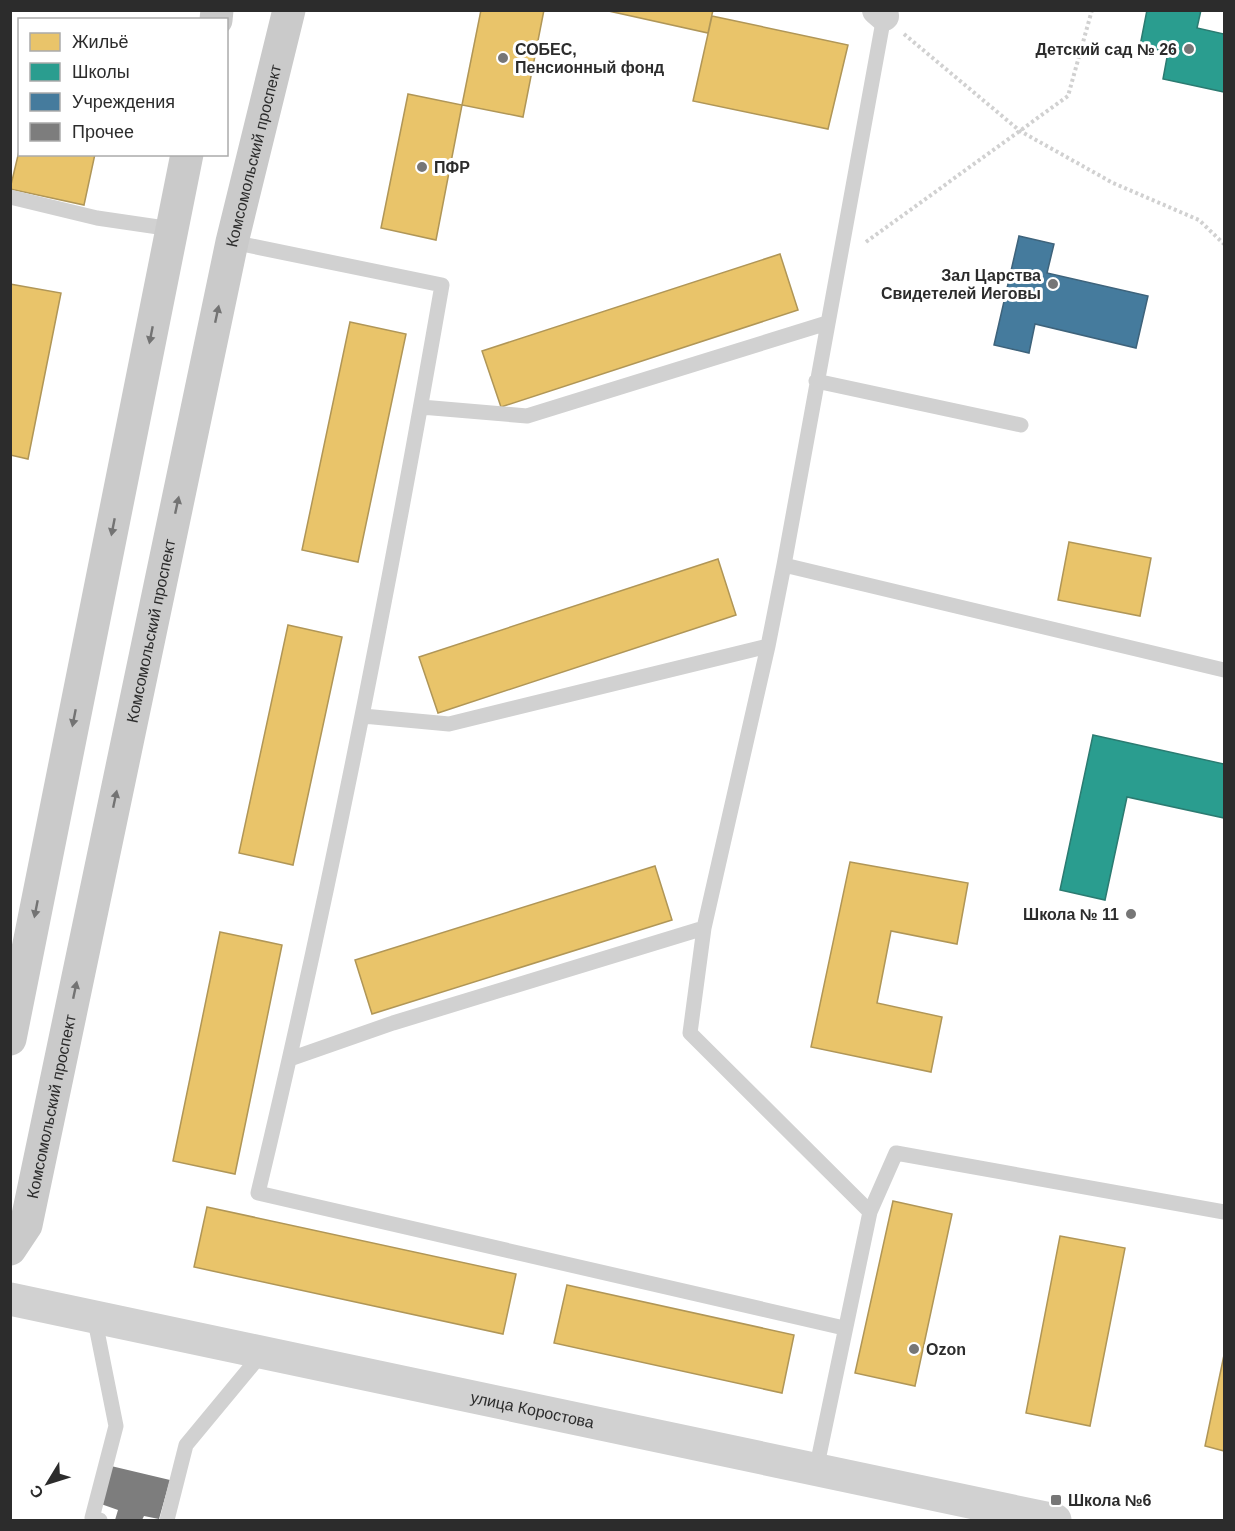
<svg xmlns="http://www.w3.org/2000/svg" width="1235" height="1531" font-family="Arial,sans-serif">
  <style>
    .homes { fill: #e9c46a; stroke: #b09657; stroke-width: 1.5 }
    .schools { fill: #2a9d8f; stroke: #2b7b71; stroke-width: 1.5 }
    .public { fill: #457b9d; stroke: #3e637b; stroke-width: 1.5 }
    .building { fill: #7d7d7d }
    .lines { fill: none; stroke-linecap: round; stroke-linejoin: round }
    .path { stroke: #d1d1d1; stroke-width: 4; stroke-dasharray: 3 3; stroke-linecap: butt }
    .service { stroke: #d1d1d1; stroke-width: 15 }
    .minor { stroke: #d1d1d1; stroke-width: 30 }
    .tertiary { stroke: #d1d1d1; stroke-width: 33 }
    .secondary { stroke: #cacaca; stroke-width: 33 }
    .oneway { fill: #737373 }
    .poi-dot { fill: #767676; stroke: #fff; stroke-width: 2 }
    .labels { text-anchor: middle; stroke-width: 6; stroke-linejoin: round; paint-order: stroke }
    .poi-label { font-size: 16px; font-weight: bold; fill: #2c2c2c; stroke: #fff; text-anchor: start }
    .street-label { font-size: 16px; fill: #2c2c2c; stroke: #fff }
  </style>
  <rect width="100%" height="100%" fill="#fff"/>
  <path class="homes" d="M 481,10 L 544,10 L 523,117 L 462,105 Z
    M 604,10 L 713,10 L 708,33 Z
    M 712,16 L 848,45 L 828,129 L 693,101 Z
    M 408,94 L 462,105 L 436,240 L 381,228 Z
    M 20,147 L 20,154 L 95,154 L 84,205 L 10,189 Z
    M 780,254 L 798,310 L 501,407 L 482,351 Z
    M 10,284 L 61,293 L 28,459 L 10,455 Z
    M 350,322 L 406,334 L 358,562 L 302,550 Z
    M 1069,542 L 1151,558 L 1140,616 L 1058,600 Z
    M 718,559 L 736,615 L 438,713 L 419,657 Z
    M 288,625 L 342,637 L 293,865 L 239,853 Z
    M 850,862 L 968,883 L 957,944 L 891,931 L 877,1003 L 942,1017 L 931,1072 L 811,1047 Z
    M 655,866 L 672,920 L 372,1014 L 355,960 Z
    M 220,932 L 282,945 L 235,1174 L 173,1161 Z
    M 893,1201 L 952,1214 L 915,1386 L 855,1373 Z
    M 207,1207 L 516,1274 L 503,1334 L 194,1267 Z
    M 1060,1236 L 1125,1248 L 1090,1426 L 1026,1413 Z
    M 567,1285 L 794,1335 L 782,1393 L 554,1343 Z
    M 1224,1355 L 1224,1451 L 1205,1446 Z"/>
  <path class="schools" d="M 1147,10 L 1201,10 L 1197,28 L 1224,34 L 1224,92 L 1163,79 L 1168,52 L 1140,46 Z
    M 1093,735 L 1224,764 L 1224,818 L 1127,797 L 1105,900 L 1060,890 Z"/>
  <path class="public" d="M 1019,236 L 1054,244 L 1047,273 L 1148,296 L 1136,348 L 1035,324 L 1029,353 L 994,345 Z"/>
  <path class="building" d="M 111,1466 L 170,1480 L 159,1519 L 144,1516 L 142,1520 L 115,1520 L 118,1510 L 101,1504 Z"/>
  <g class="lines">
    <path class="path" d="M 904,34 L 1020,131 L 1113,183 L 1199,220 L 1224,244
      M 866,242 L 1068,96 L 1092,10"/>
    <path class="service" d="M 10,197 L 97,218 L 172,229
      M 232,242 L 442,285 C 389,590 330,893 258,1193 L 844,1328
      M 816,381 L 1021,425
      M 421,407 L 527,416 L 827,323
      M 784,565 L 1224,670
      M 363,716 L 449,724 L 768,646
      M 290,1059 L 393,1023 L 704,928
      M 870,1212 L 690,1033 L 704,928 L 768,646 L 784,565 L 884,16 L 887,13
      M 94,1316 L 116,1426 L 92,1518 L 100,1520
      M 816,1470 L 870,1212 L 896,1153 L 1224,1212
      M 167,1520 L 186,1445 L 263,1352"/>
    <path class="minor" d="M 877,10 L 884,16"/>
    <path class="tertiary" id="s1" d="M 10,1299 L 1055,1520"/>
    <g class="secondary">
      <path d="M 216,20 L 217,10"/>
      <path d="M 10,1039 L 187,154"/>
      <path id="s2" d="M 10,1249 L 26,1225 L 232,242 L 289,10"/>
    </g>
  </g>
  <defs><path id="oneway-solid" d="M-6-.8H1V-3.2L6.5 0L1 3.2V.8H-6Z" transform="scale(1.5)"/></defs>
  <g class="oneway">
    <use href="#oneway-solid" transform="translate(217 314) rotate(-78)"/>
    <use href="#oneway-solid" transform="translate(151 335) rotate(101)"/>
    <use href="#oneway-solid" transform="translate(177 505) rotate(-78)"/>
    <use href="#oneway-solid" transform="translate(113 527) rotate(101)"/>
    <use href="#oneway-solid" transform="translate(74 718) rotate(101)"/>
    <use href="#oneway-solid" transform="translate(115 799) rotate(-78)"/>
    <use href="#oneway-solid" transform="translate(36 909) rotate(101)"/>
    <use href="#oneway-solid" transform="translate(75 990) rotate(-78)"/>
  </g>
  <g class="poi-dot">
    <circle cx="1189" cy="49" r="6"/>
    <circle cx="503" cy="58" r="6"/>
    <circle cx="422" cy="167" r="6"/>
    <circle cx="1053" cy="284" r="6"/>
    <circle cx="1131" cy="914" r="6"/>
    <circle cx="914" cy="1349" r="6"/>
    <rect x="1050" y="1494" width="12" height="12" rx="3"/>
  </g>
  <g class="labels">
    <g class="poi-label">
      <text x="515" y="55">СОБЕС,<tspan x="515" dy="18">Пенсионный фонд</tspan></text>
      <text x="1177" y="55" text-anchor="end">Детский сад № 26</text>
      <text x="434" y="173">ПФР</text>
      <text x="1041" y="281" text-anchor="end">Зал Царства<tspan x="1041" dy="18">Свидетелей Иеговы</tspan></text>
      <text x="1119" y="920" text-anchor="end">Школа № 11</text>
      <text x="926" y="1355">Ozon</text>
      <text x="1068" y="1506">Школа №6</text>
    </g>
    <g class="street-label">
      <text dy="6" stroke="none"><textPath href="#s2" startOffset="1122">Комсомольский проспект</textPath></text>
      <text dy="6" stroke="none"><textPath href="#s2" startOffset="636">Комсомольский проспект</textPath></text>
      <text dy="6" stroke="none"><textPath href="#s2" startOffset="150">Комсомольский проспект</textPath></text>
      <text dy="6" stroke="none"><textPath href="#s1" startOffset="534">улица Коростова</textPath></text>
    </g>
  </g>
  <rect width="1235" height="1531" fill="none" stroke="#2c2c2c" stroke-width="24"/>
  <rect x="18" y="18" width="210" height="138" fill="#ffffff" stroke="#ababab" stroke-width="1.5"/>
  <rect x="30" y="33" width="30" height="18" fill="#e9c46a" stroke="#ababab" stroke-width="1.5"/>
  <text x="72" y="48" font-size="18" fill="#2c2c2c">Жильё</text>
  <rect x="30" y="63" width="30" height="18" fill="#2a9d8f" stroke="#ababab" stroke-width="1.5"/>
  <text x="72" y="78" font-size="18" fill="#2c2c2c">Школы</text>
  <rect x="30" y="93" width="30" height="18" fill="#457b9d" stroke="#ababab" stroke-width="1.5"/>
  <text x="72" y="108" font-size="18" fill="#2c2c2c">Учреждения</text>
  <rect x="30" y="123" width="30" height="18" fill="#7d7d7d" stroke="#ababab" stroke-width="1.5"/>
  <text x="72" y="138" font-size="18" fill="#2c2c2c">Прочее</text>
  <g transform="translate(48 1483) rotate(232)" stroke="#ffffff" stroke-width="4.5" paint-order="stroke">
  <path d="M0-4.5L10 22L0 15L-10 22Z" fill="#2c2c2c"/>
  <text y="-9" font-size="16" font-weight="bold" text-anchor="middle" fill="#2c2c2c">С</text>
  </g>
</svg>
